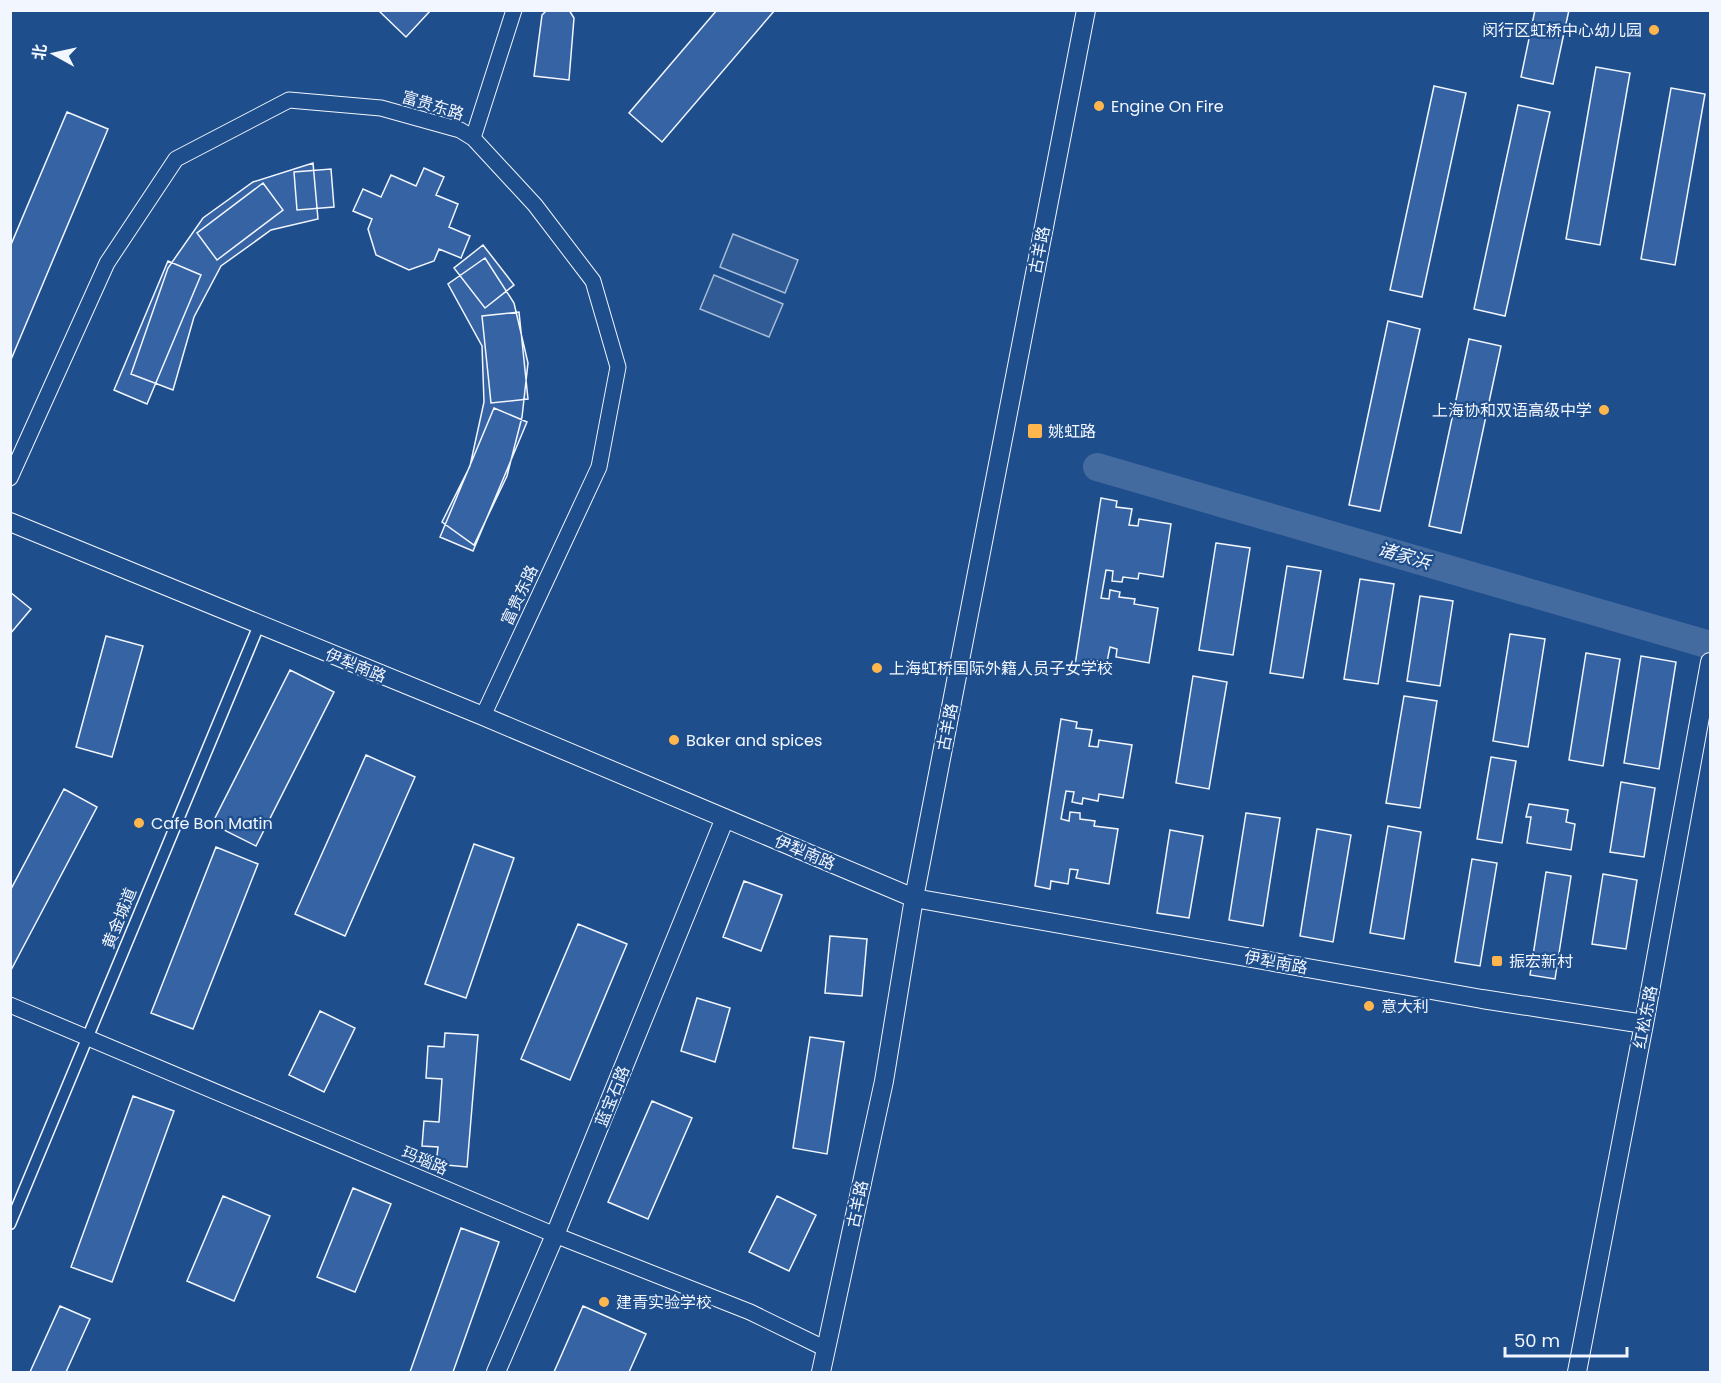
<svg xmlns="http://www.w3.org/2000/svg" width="1721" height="1383" font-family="Poppins,'Noto Sans SC',sans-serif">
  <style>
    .built { fill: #305b95; stroke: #a8bbd7; stroke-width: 1.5 }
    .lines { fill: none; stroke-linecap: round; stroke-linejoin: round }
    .river { stroke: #446ba0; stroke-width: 28 }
    .building { fill: #3563a3; stroke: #f2f6ff; stroke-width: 1.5 }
    .pedestrian-casing { stroke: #f2f6ff; stroke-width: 13 }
    .minor-casing { stroke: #f2f6ff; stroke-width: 17 }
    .tertiary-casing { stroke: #f2f6ff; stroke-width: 20 }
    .pedestrian { stroke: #1f4e8c; stroke-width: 10 }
    .minor { stroke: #1f4e8c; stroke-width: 15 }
    .tertiary { stroke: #1f4e8c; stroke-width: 18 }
    .poi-dot { fill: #ffb74d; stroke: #1f4e8c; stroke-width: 2 }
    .labels { text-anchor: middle; stroke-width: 4.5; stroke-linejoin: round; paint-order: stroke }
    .poi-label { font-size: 16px; fill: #f2f6ff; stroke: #1f4e8c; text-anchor: start }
    .street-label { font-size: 16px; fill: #f2f6ff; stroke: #1f4e8c }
    .water-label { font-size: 18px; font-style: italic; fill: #f2f6ff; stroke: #1f4e8c }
  </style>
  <rect width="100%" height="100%" fill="#1f4e8c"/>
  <path class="built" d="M 733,234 L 798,260 L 785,293 L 720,267 Z
    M 714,275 L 783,304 L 769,337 L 700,309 Z"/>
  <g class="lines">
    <path class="river" d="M 1097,467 L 1710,645"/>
  </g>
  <path class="building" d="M 378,10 L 431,10 L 406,37 Z
    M 547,10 L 569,10 L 574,18 L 569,80 L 534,76 L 542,15 Z
    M 717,10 L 775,10 L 662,142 L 629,113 Z
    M 1535,10 L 1569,10 L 1553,84 L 1521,77 Z
    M 1596,67 L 1630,73 L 1600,245 L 1566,239 Z
    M 1434,86 L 1466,93 L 1422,297 L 1390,290 Z
    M 1671,88 L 1705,94 L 1675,265 L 1641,259 Z
    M 1518,105 L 1550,112 L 1505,316 L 1474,309 Z
    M 67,112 L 108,129 L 10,362 L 10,247 Z
    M 313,163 L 318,219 L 271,230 L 221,266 L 194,317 L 173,390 L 131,374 L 168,268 L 203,218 L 253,182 Z
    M 424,168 L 444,177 L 436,195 L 458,204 L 449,227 L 470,236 L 461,258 L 439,249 L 434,261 L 409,270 L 376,255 L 368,229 L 372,219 L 353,211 L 363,189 L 381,197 L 391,175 L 416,186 Z
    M 331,169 L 334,207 L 297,210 L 294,172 Z
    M 263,183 L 283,210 L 217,260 L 197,233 Z
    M 483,245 L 514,285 L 485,308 L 454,268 Z
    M 485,258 L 514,303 L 528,363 L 522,417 L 507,476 L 474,545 L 442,522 L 470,466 L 484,402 L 482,346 L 448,284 Z
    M 168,261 L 201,275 L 147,404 L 114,390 Z
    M 519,312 L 528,399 L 491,403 L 482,316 Z
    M 1388,321 L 1420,329 L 1380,511 L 1349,505 Z
    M 1469,339 L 1501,346 L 1461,533 L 1429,526 Z
    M 494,408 L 527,422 L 473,551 L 440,537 Z
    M 1101,498 L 1117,501 L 1116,507 L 1132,509 L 1129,525 L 1138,526 L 1139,519 L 1171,524 L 1163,577 L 1139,573 L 1138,579 L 1123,577 L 1122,582 L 1112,581 L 1113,571 L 1106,570 L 1101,598 L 1109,599 L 1110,590 L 1120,592 L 1119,597 L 1135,599 L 1134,604 L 1158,608 L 1149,663 L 1116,657 L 1117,649 L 1110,647 L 1107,662 L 1091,660 L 1090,667 L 1075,665 Z
    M 1216,543 L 1250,548 L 1233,655 L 1199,650 Z
    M 1287,566 L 1321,571 L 1303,678 L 1270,673 Z
    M 1360,579 L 1394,584 L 1378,684 L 1344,679 Z
    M 10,592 L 31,609 L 10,634 Z
    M 1420,596 L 1453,601 L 1440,686 L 1407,681 Z
    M 1510,634 L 1545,639 L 1528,747 L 1493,741 Z
    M 106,636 L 143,646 L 112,757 L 76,747 Z
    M 1586,653 L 1620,659 L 1603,766 L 1569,760 Z
    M 1641,656 L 1676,662 L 1659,769 L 1624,763 Z
    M 290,670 L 334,692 L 256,846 L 212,824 Z
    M 1193,676 L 1227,682 L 1209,789 L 1176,783 Z
    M 1404,696 L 1437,701 L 1420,808 L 1386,803 Z
    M 1061,719 L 1077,722 L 1076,728 L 1092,730 L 1089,746 L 1098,747 L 1099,740 L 1132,745 L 1123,798 L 1099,794 L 1098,801 L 1083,798 L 1082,804 L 1072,802 L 1074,792 L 1066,791 L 1061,819 L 1069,821 L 1070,812 L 1080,813 L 1080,819 L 1095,821 L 1094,826 L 1118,829 L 1109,884 L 1076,878 L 1078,870 L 1070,869 L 1068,884 L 1051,881 L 1050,889 L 1035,886 Z
    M 366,755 L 415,777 L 345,936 L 295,914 Z
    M 1491,757 L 1516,761 L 1502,843 L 1477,839 Z
    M 1621,782 L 1655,788 L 1644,857 L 1610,852 Z
    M 64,789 L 97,807 L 10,972 L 10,891 Z
    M 1529,804 L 1568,810 L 1566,822 L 1575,824 L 1571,850 L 1527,843 L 1531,817 L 1526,817 Z
    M 1246,813 L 1280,818 L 1263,926 L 1229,920 Z
    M 1388,826 L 1421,832 L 1404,939 L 1370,933 Z
    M 1317,829 L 1351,835 L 1333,942 L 1300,936 Z
    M 1170,830 L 1203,836 L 1189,918 L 1157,913 Z
    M 474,844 L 514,858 L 466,998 L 425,984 Z
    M 216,847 L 258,864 L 193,1029 L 151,1013 Z
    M 1472,859 L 1497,863 L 1480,966 L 1455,962 Z
    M 1546,872 L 1571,876 L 1555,979 L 1530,975 Z
    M 1603,874 L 1637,880 L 1626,949 L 1592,944 Z
    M 744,881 L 782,895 L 761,951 L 723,937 Z
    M 578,924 L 627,944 L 570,1080 L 521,1059 Z
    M 830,936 L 867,939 L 862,996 L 825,993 Z
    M 697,998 L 730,1008 L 715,1062 L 681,1051 Z
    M 320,1011 L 355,1028 L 324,1092 L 289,1075 Z
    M 445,1033 L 478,1035 L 467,1167 L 436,1164 L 438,1147 L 422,1146 L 424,1121 L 439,1122 L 442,1079 L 426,1078 L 428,1046 L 444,1047 Z
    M 810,1037 L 844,1042 L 827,1154 L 793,1148 Z
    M 133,1096 L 174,1111 L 112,1282 L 71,1267 Z
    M 652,1101 L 692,1118 L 648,1219 L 608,1202 Z
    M 353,1188 L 391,1204 L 355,1292 L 317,1277 Z
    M 223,1196 L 270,1216 L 234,1301 L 187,1281 Z
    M 777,1196 L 816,1215 L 789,1271 L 749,1252 Z
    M 461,1228 L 499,1242 L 453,1372 L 410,1372 Z
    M 60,1306 L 90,1319 L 66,1372 L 30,1372 Z
    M 583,1306 L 646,1334 L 629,1372 L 554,1372 Z"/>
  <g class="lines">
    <g class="pedestrian-casing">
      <path id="pedestrian" d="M 10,1224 L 259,625"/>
    </g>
    <g class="minor-casing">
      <path id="minor" d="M 473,138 L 514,10
        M 10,478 L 107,263 L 176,159 L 289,100 L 381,108 L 460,130 L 473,138 L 535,205 L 593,281 L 618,367 L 599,467 L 483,716
        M 10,1005 L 555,1235 L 750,1312 L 826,1349"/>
    </g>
    <g class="tertiary-casing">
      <path id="tertiary" d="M 10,522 L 483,716 L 914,898 L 1482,999 L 1644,1024
        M 496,1372 L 555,1235 L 725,818
        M 821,1372 L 884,1081 L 914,898 L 1086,10
        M 1577,1372 L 1644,1024 L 1710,662"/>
    </g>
    <use href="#pedestrian" class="pedestrian"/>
    <use href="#minor" class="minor"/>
    <use href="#tertiary" class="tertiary"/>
  </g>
  <g class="poi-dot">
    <circle cx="1654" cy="30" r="6"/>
    <circle cx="1099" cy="106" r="6"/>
    <circle cx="1604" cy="410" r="6"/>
    <rect x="1027" y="423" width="16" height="16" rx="3"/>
    <circle cx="877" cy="668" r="6"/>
    <circle cx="674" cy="740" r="6"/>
    <circle cx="139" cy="823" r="6"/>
    <rect x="1491" y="955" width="12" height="12" rx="3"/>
    <circle cx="1369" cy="1006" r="6"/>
    <circle cx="604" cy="1302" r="6"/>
  </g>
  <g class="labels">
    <g class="poi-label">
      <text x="1642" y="36" text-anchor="end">闵行区虹桥中心幼儿园</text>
      <text x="1111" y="112">Engine On Fire</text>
      <text x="1592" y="416" text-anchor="end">上海协和双语高级中学</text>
      <text x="1048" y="437">姚虹路</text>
      <text x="889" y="674">上海虹桥国际外籍人员子女学校</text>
      <text x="686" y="746">Baker and spices</text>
      <text x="151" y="829">Cafe Bon Matin</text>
      <text x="1509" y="967">振宏新村</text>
      <text x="1381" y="1012">意大利</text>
      <text x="616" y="1308">建青实验学校</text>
    </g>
    <g class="street-label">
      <text transform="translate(433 105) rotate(17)" y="6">富贵东路</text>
      <text transform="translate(1039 250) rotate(-79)" y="6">古羊路</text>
      <text transform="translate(519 595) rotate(-65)" y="6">富贵东路</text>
      <text transform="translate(356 665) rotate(22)" y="6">伊犁南路</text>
      <text transform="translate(947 727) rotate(-79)" y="6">古羊路</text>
      <text transform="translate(805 852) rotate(23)" y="6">伊犁南路</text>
      <text transform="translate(119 918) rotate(-68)" y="6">黄金城道</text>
      <text transform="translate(1276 962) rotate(10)" y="6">伊犁南路</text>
      <text transform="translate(1645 1017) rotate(-79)" y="6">红松东路</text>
      <text transform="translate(612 1096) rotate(-68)" y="6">蓝宝石路</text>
      <text transform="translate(425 1160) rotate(23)" y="6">玛瑙路</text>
      <text transform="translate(857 1204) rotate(-78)" y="6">古羊路</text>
    </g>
    <g class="water-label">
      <text transform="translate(1404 556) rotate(16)" y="6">诸家浜</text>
    </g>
  </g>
  <rect width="1721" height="1383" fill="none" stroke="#f2f6ff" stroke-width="24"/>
  <g transform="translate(54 54) rotate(278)" stroke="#1f4e8c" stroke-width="4.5" paint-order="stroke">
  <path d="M0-4.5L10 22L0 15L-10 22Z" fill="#f2f6ff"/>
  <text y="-9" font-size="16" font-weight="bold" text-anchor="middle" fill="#f2f6ff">北</text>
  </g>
  <path d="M1505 1347v9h122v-9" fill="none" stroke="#f2f6ff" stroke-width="3"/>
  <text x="1514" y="1347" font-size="18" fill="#f2f6ff" stroke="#1f4e8c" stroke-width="4.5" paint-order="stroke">50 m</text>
</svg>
